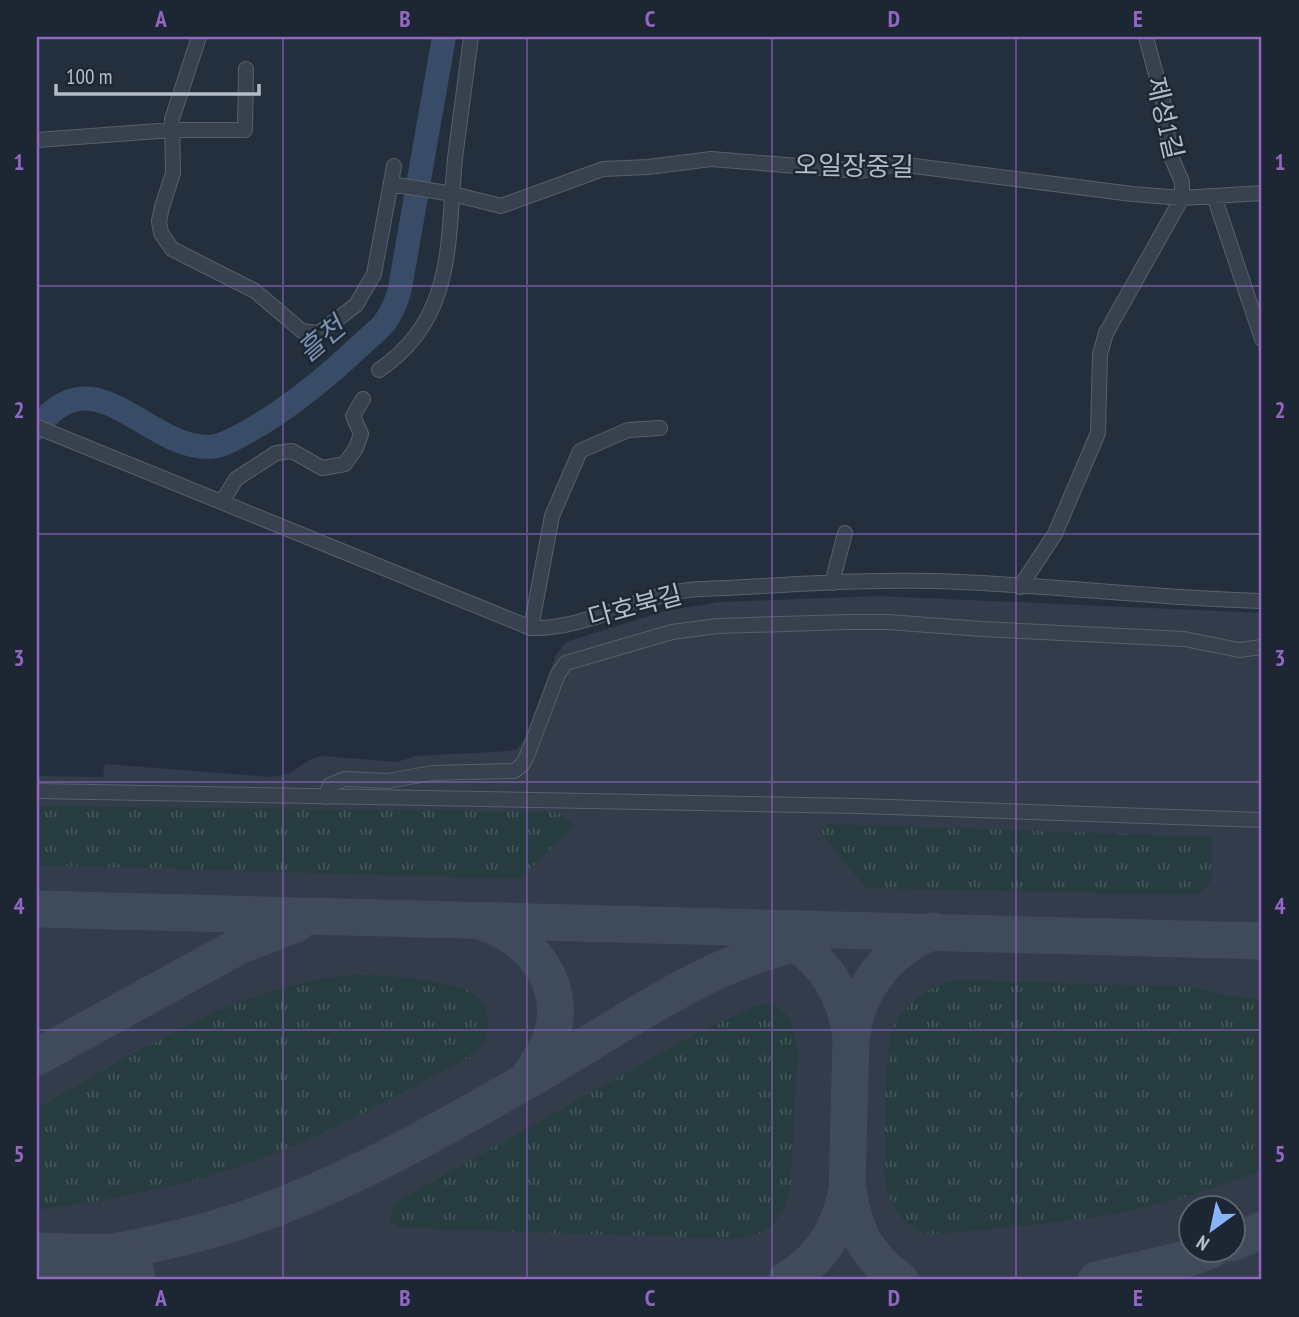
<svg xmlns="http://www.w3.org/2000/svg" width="1299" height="1317" font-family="'PT Sans Narrow','Noto Sans KR',sans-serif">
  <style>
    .airport { fill: #323c4b; fill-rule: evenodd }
    .grass { fill: url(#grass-tufts) }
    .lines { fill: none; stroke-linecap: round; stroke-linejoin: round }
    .river { stroke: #394c67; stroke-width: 24 }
    .taxiway { stroke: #3f4a5a; stroke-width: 37 }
    .runway { stroke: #3f4a5a; stroke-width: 91 }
    .minor-casing { stroke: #565f6c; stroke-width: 16 }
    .minor { stroke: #38414e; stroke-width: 14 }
    .grid { fill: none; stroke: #9266c3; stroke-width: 2; stroke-opacity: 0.55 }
    .labels { text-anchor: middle; stroke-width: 5; stroke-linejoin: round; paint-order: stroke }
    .street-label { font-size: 26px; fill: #b4bcc9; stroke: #1d2633 }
    .water-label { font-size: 28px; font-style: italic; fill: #7c92b1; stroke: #1d2633 }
    .neatline { fill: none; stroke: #9266c3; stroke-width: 2.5 }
    .grid-label { font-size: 23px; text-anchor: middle; font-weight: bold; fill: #9266c3 }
  </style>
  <defs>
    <pattern id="grass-tufts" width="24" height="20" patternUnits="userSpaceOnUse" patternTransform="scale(1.75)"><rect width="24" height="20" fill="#263c3f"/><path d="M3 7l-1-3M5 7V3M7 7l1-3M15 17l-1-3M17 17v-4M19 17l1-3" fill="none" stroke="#435659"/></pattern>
  </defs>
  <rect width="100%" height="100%" fill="#242f3e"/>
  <path class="airport" d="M 878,596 L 1262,613 L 1262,1280 L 37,1280 L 37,776 L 103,777 L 105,764 L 271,777 L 288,774 L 311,759 L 322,756 L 397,762 L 416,756 L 510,751 L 517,749 L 525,739 L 556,655 L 566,642 L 665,611 L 720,602 ZM 1190,1208 L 1232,1208 L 1232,1250 L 1190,1250 Z"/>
  <path class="grass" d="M 37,806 L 557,812 L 575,825 L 520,879 L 37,865 Z
    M 829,824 L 1212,837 L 1212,879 L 1201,893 L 1187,895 L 866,888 L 819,831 Z
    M 367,974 C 393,977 457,980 476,996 C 491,1009 492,1034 479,1049 C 467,1061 447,1068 433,1076 C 365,1113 294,1150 219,1173 C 160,1190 98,1202 37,1210 L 37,1108 C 141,1051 245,979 367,974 Z
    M 954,980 L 1194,987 L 1231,996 L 1262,999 L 1262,1170 C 1219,1186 1175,1202 1129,1211 C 1066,1224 1001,1227 937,1234 C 911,1235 892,1211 886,1186 C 883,1175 885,1160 885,1148 C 885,1110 885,1072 890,1034 C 903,1004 923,990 954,980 Z
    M 767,1004 C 791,1006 794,1031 798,1051 L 790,1192 L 781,1214 L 772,1225 L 759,1234 L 740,1239 L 405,1228 L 397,1227 L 389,1220 L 394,1206 L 400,1200 L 702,1030 L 757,1006 Z"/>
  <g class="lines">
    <path class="river" d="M 37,428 C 94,352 145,447 208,447 C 222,447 235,438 247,432 C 290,408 326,378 362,344 C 369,337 379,330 385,322 C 393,311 397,301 400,288 L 444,37"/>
    <path class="taxiway" d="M 37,909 L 1262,941
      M 485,923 C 532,939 567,984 552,1035 C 547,1051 538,1064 528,1078
      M 780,935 C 823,956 844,990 851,1037
      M 37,1057 L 239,946 L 296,924
      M 848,1190 C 855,1232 865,1254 900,1280
      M 1232,1243 L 1262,1230
      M 37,1264 C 116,1253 198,1238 273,1209 C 360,1176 442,1129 523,1083 C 615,1031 705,961 810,940
      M 786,1280 C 822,1260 840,1228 847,1189 L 851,1038 C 858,988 887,950 934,931
      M 1096,1280 L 1186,1259 L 1211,1250"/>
    <path class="runway" d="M 37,1278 L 110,1280"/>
    <g class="minor-casing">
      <path id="minor" d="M 199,37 L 172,119 L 173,173 L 162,207 L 159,221 L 161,233 L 172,249 L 255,291 L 302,331 L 319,333 L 356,305 L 374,274 L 394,166
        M 37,140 L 172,130 L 245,130 L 246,69
        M 391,184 L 453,194 L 501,206 L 603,169 L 648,167 L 711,159 L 860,171 L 899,164 L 1132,194 L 1182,198 L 1262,193
        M 1214,196 L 1262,339
        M 379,370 C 456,318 447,241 455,159 C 460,118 466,77 471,37
        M 37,427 L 531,628 C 588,630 642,592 700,589 C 778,586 856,579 934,581 C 1043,584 1153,598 1262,601
        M 222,502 L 236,479 L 276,453 L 292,451 L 322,468 L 345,464 L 356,448 L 361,434 L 353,416 L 363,399
        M 832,583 L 845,533
        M 1020,587 L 1055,534 L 1098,433 L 1100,354 L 1106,333 L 1182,198 L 1182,182 L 1170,154 L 1163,101 L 1146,37
        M 531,628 L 552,516 L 580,451 L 628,430 L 660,428
        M 37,791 L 860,806 L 1262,820
        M 325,797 L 330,785 L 345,779 L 388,781 L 432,773 L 514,771 L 522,765 L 527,756 L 558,674 L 566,663 L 672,632 L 717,626 L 848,622 L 888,622 L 982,629 L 1184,639 L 1239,650 L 1262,647"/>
    </g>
    <use href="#minor" class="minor"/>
  </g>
  <path class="grid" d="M 283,37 L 283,1280M 527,37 L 527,1280M 772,37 L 772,1280M 1016,37 L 1016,1280M 37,286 L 1262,286M 37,534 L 1262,534M 37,782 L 1262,782M 37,1030 L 1262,1030"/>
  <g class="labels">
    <g class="street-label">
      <text transform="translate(1165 118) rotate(77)" y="9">제성1길</text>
      <text transform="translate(854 166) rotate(1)" y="9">오일장중길</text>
      <text transform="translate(635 606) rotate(-15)" y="9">다호북길</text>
    </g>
    <g class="water-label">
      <text transform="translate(321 339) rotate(-40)" y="10">흘천</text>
    </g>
  </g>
  <rect width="1299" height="1317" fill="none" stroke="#1d2633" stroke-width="77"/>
  <g transform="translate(1212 1229) rotate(213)"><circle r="33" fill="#1d2633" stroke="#59626f" stroke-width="2"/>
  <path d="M0-5L12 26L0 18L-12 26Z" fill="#8ab4f8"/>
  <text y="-10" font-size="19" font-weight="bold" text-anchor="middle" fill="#b4bcc9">N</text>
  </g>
  <path d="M56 84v10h203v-10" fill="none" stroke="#b4bcc9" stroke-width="3.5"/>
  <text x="66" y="84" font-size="21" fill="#b4bcc9" stroke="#1d2633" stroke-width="5" paint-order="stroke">100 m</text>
  <rect x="38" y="38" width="1222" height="1240" class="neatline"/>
  <g class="grid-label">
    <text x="161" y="27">A</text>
    <text x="405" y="27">B</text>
    <text x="650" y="27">C</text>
    <text x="894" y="27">D</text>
    <text x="1138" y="27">E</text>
    <text x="19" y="170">1</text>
    <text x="1280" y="170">1</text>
    <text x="19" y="418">2</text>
    <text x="1280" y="418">2</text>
    <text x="19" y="666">3</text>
    <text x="1280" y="666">3</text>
    <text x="19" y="914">4</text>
    <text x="1280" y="914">4</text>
    <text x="19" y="1162">5</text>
    <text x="1280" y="1162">5</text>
    <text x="161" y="1306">A</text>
    <text x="405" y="1306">B</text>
    <text x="650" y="1306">C</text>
    <text x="894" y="1306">D</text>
    <text x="1138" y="1306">E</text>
  </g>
</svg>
